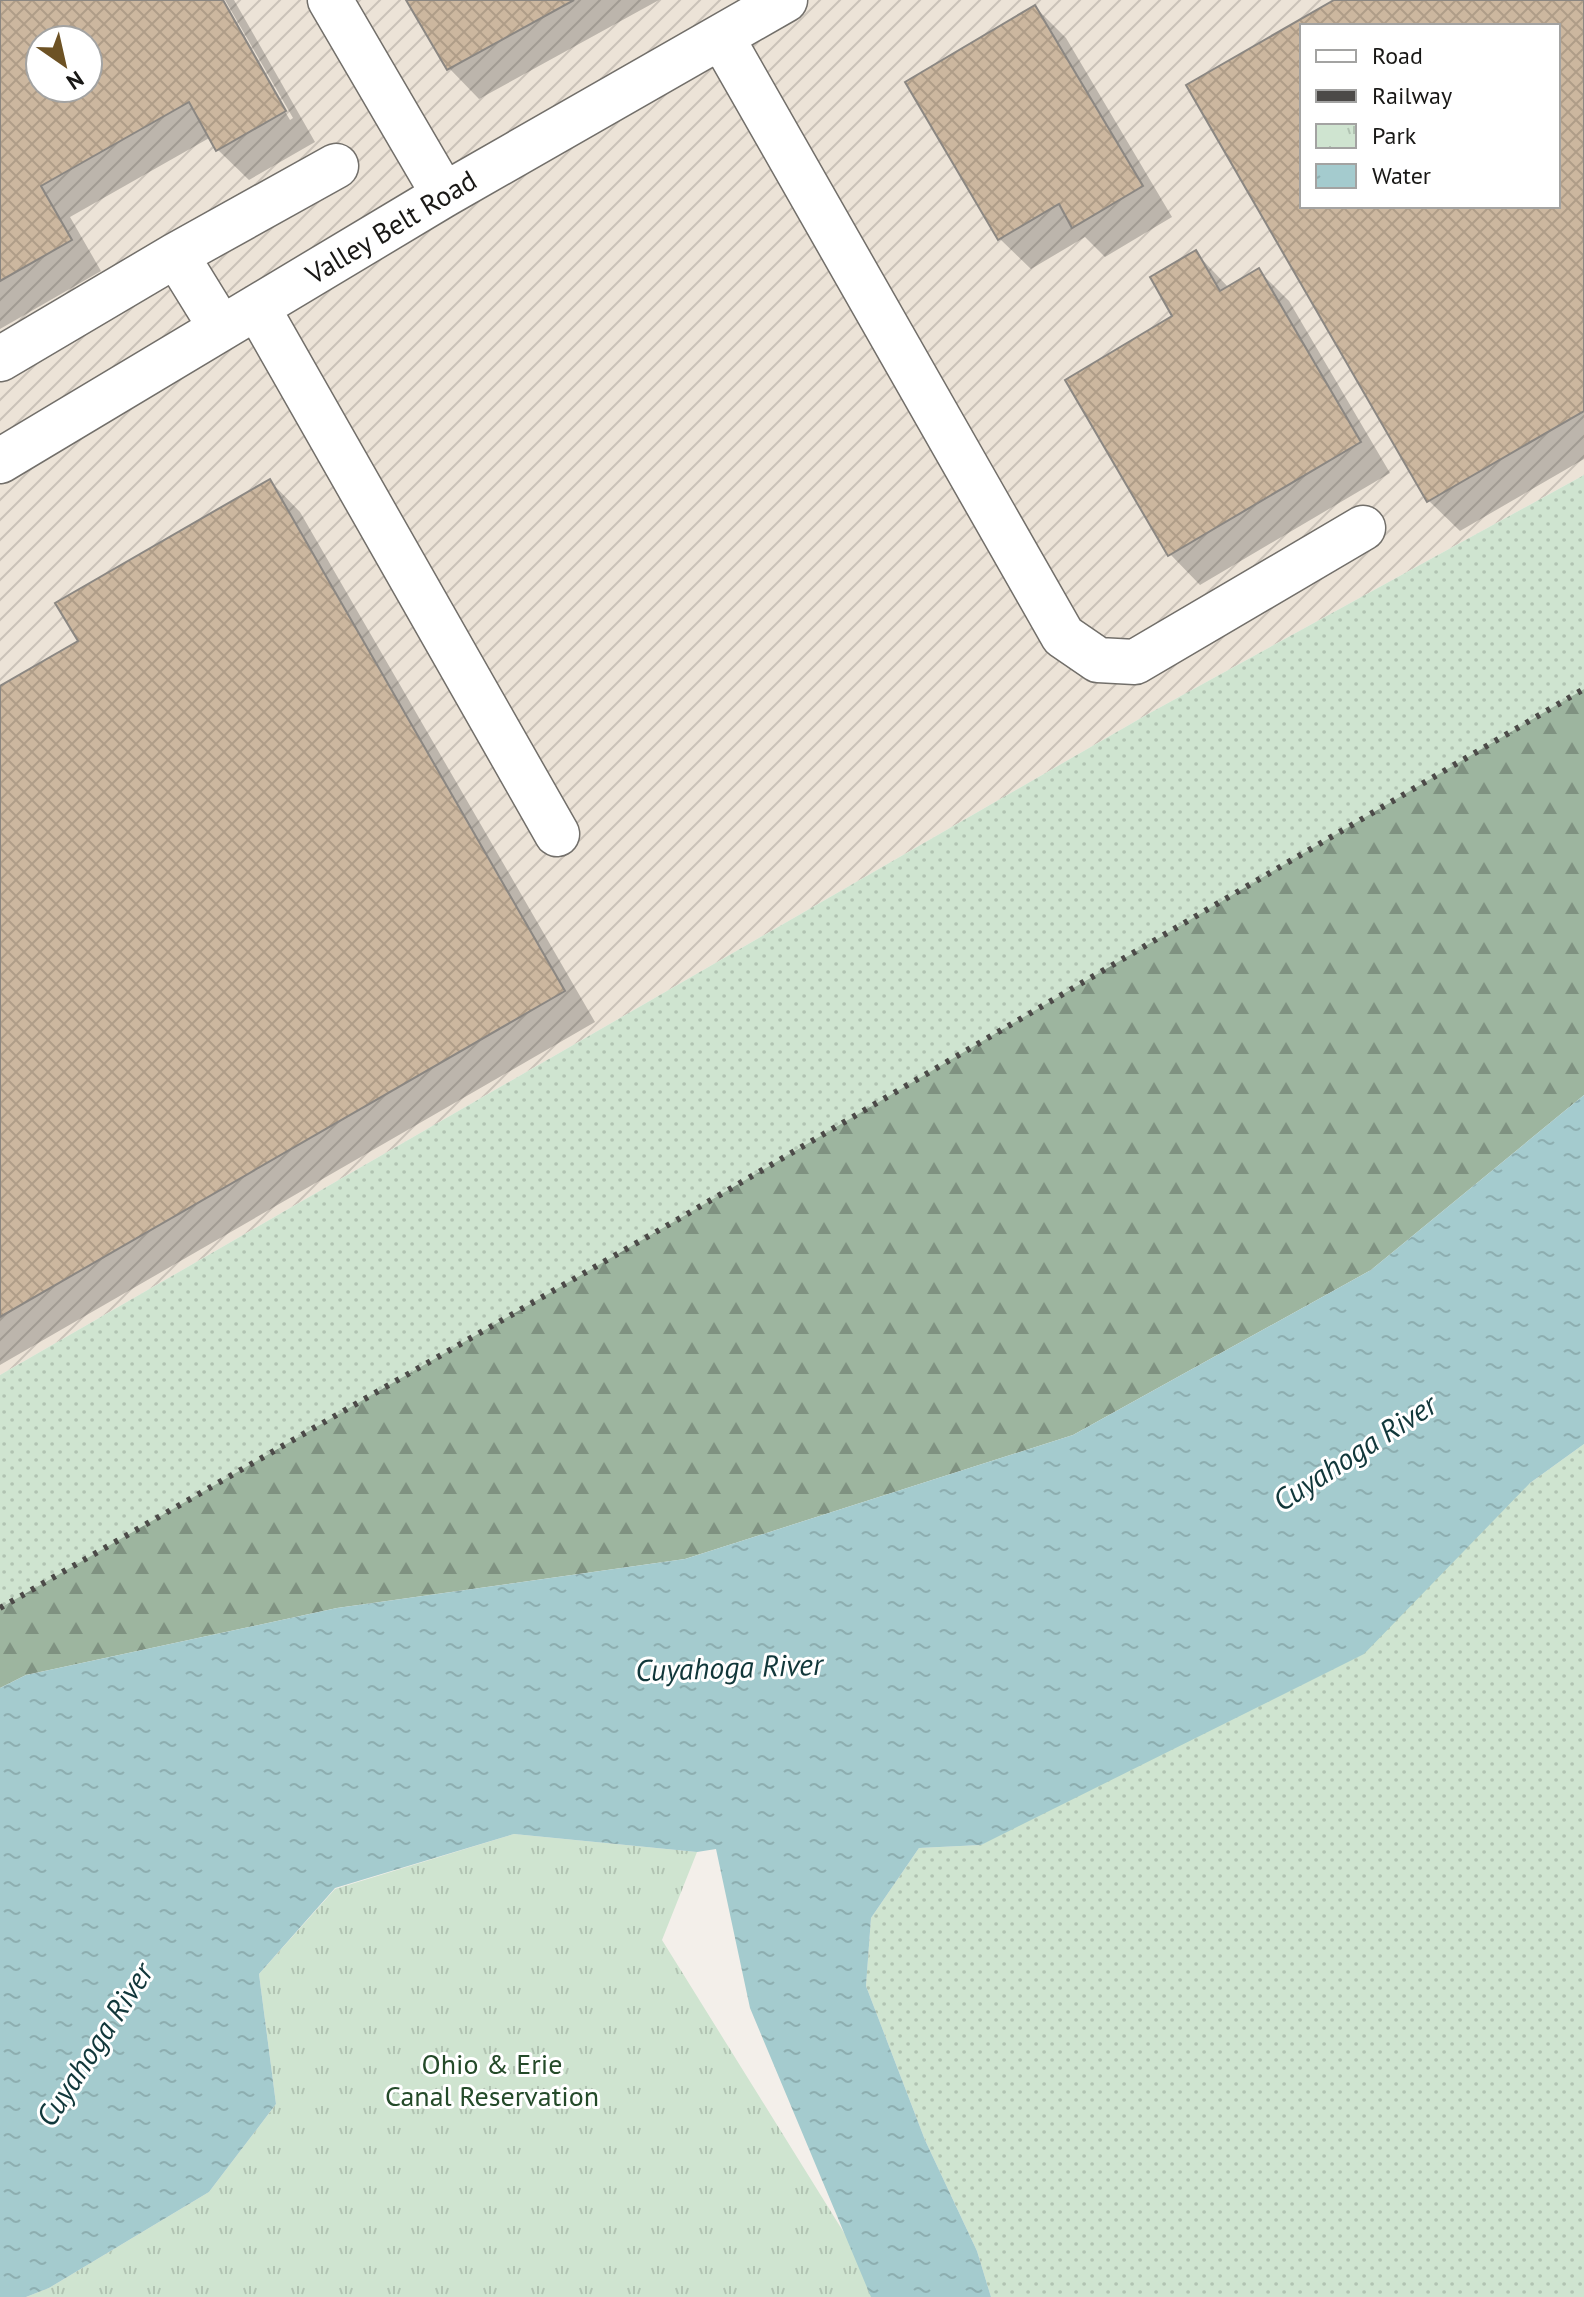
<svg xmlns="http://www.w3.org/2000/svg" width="1584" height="2297" font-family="'PT Sans',sans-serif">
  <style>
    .industrial { fill: url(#industrial-furrows); fill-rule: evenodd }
    .grass { fill: url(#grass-dots) }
    .forest { fill: url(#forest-firs) }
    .park { fill: url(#park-tufts) }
    .water { fill: url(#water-ripples) }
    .shadow { fill: #0003; fill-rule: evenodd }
    .building { fill: url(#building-cross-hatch); stroke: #8b8782; stroke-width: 2; fill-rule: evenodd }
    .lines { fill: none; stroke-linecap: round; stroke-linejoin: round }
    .minor-casing { stroke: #726f6a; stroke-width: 47 }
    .minor { stroke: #fff; stroke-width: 44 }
    .rail { stroke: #4c4a48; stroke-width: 6; stroke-dasharray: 4 8; stroke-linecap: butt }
    .labels { text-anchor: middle; stroke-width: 6; stroke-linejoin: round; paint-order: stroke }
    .street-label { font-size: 28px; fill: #191816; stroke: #fff }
    .park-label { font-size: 28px; fill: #244a29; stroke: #fff }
    .water-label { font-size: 30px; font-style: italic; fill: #11373a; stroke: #fff }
  </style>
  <defs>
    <pattern id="industrial-furrows" width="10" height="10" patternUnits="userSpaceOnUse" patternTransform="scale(2)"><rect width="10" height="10" fill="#ece3d7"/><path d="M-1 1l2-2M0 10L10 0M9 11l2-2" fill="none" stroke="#cac2b8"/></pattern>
    <pattern id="grass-dots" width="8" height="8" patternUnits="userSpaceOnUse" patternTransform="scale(2)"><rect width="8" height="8" fill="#cfe4d0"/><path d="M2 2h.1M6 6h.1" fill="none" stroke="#b1c3b2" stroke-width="1.8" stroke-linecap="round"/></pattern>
    <pattern id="forest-firs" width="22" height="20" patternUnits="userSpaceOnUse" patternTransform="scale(2)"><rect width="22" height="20" fill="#9db59f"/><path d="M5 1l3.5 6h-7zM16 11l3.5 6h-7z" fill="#7f9281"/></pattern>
    <pattern id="park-tufts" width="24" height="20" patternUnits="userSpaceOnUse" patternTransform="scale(2)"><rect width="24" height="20" fill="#cfe4d0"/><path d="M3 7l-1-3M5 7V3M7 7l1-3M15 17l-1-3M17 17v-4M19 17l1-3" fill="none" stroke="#b1c3b2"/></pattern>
    <pattern id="water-ripples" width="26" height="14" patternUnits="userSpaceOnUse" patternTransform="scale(2)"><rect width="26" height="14" fill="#a4cbce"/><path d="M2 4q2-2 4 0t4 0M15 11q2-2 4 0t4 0" fill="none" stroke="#8daeb0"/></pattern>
    <pattern id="building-cross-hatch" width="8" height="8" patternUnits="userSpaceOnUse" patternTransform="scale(2)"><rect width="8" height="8" fill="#ccb79f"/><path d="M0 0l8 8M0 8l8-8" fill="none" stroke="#af9d88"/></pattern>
  </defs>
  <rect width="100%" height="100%" fill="#f3efea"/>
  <path class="industrial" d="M 0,0 L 1584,0 L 1584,475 L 1148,714 L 0,1375 ZM 1302,26 L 1558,26 L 1558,206 L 1302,206 ZM 40,40 L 88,40 L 88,88 L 40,88 Z"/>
  <path class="grass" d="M 1584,475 L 1584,689 L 682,1217 L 0,1608 L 0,1375 L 1148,714 Z
    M 1584,1444 L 1584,2297 L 991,2297 L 977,2251 L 925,2140 L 866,1986 L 871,1918 L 919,1848 L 981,1845 L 1530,1483 Z"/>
  <path class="forest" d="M 1584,689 L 1584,1095 L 1371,1270 L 1073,1435 L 685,1559 L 337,1608 L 26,1675 L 0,1688 L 0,1608 L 682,1217 Z"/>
  <path class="park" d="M 514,1834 L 697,1852 L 662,1940 L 884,2297 L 26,2297 L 49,2288 L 209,2192 L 276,2104 L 259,1974 L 335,1889 Z"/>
  <path class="water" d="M 1584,1095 L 1584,1444 L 1530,1483 L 1364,1654 L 981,1845 L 919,1848 L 871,1918 L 866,1986 L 925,2140 L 977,2251 L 991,2297 L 871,2297 L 750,2008 L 716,1849 L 697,1852 L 514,1834 L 335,1888 L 259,1974 L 276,2104 L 209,2192 L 49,2288 L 26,2297 L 0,2297 L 0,1688 L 26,1675 L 337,1608 L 685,1559 L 1073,1435 L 1371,1270 Z"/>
  <path class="shadow" d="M 0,0 L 220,0 L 290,120 L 293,118 L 225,0 L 234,0 L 315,142 L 249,180 L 218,150 L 211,137 L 70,217 L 101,271 L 0,329 ZM 40,40 L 88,40 L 88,88 L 40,88 Z
    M 408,0 L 659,0 L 479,99 L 449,68 Z
    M 1338,0 L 1584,0 L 1584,459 L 1460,531 L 1429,501 L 1189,86 ZM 1302,26 L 1558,26 L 1558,206 L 1302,206 Z
    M 1035,7 L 1066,38 L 1172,217 L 1105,257 L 1085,237 L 1031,269 L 1000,239 Z
    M 1196,253 L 1229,288 L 1258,270 L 1289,301 L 1390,473 L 1200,585 L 1170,554 L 1175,317 Z
    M 270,481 L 300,512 L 595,1022 L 0,1365 L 0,688 L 81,642 Z"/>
  <path class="building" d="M 0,0 L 223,0 L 286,111 L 216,151 L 189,102 L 41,186 L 72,240 L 0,281 ZM 40,40 L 88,40 L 88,88 L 40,88 Z
    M 406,0 L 574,0 L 447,70 Z
    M 1334,0 L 1584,0 L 1584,411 L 1427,502 L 1186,85 ZM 1302,26 L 1558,26 L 1558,206 L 1302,206 Z
    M 1035,5 L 1143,186 L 1072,228 L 1059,204 L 998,240 L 905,82 Z
    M 1196,250 L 1220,291 L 1259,268 L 1361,442 L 1168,556 L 1065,380 L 1172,316 L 1150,277 Z
    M 270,479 L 565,991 L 0,1317 L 0,686 L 78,641 L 55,603 Z"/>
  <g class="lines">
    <g class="minor-casing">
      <path id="minor" d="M 330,0 L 444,195
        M 722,38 L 1063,636 L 1098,660 L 1135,662 L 1363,528
        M 257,307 L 557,834
        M 221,328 L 176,255 L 336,166
        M 0,359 L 176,255
        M 0,461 L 444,195 L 785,0"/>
    </g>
    <use href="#minor" class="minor"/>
    <path class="rail" d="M 0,1608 L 682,1217 L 1584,689"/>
  </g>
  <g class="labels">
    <g class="street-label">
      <text transform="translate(391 227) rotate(-31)" y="10">Valley Belt Road</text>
    </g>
    <g class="park-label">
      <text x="492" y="2074">Ohio &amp; Erie<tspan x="492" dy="32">Canal Reservation</tspan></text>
    </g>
    <g class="water-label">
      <text transform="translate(1355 1453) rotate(-33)" y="10">Cuyahoga River</text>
      <text transform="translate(729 1668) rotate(-2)" y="10">Cuyahoga River</text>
      <text transform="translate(95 2045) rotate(-57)" y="10">Cuyahoga River</text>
    </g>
  </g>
  <rect x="1300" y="24" width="260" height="184" fill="#ffffff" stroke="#a3a3a2" stroke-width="2"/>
  <rect x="1316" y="50" width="40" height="12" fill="#ffffff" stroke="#a3a3a2" stroke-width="2"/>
  <text x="1372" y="64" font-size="24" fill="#191816">Road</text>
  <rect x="1316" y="90" width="40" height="12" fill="#4c4a48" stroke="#a3a3a2" stroke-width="2"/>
  <text x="1372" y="104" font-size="24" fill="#191816">Railway</text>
  <rect x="1316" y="124" width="40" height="24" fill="url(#park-tufts)" stroke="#a3a3a2" stroke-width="2"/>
  <text x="1372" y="144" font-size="24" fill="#191816">Park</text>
  <rect x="1316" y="164" width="40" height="24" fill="url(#water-ripples)" stroke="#a3a3a2" stroke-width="2"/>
  <text x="1372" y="184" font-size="24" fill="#191816">Water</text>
  <g transform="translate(64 64) rotate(146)"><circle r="38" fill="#ffffff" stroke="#a3a3a2" stroke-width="2"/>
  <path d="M0-6L14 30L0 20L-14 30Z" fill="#6d5224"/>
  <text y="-12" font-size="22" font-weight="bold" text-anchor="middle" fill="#191816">N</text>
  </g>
</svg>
